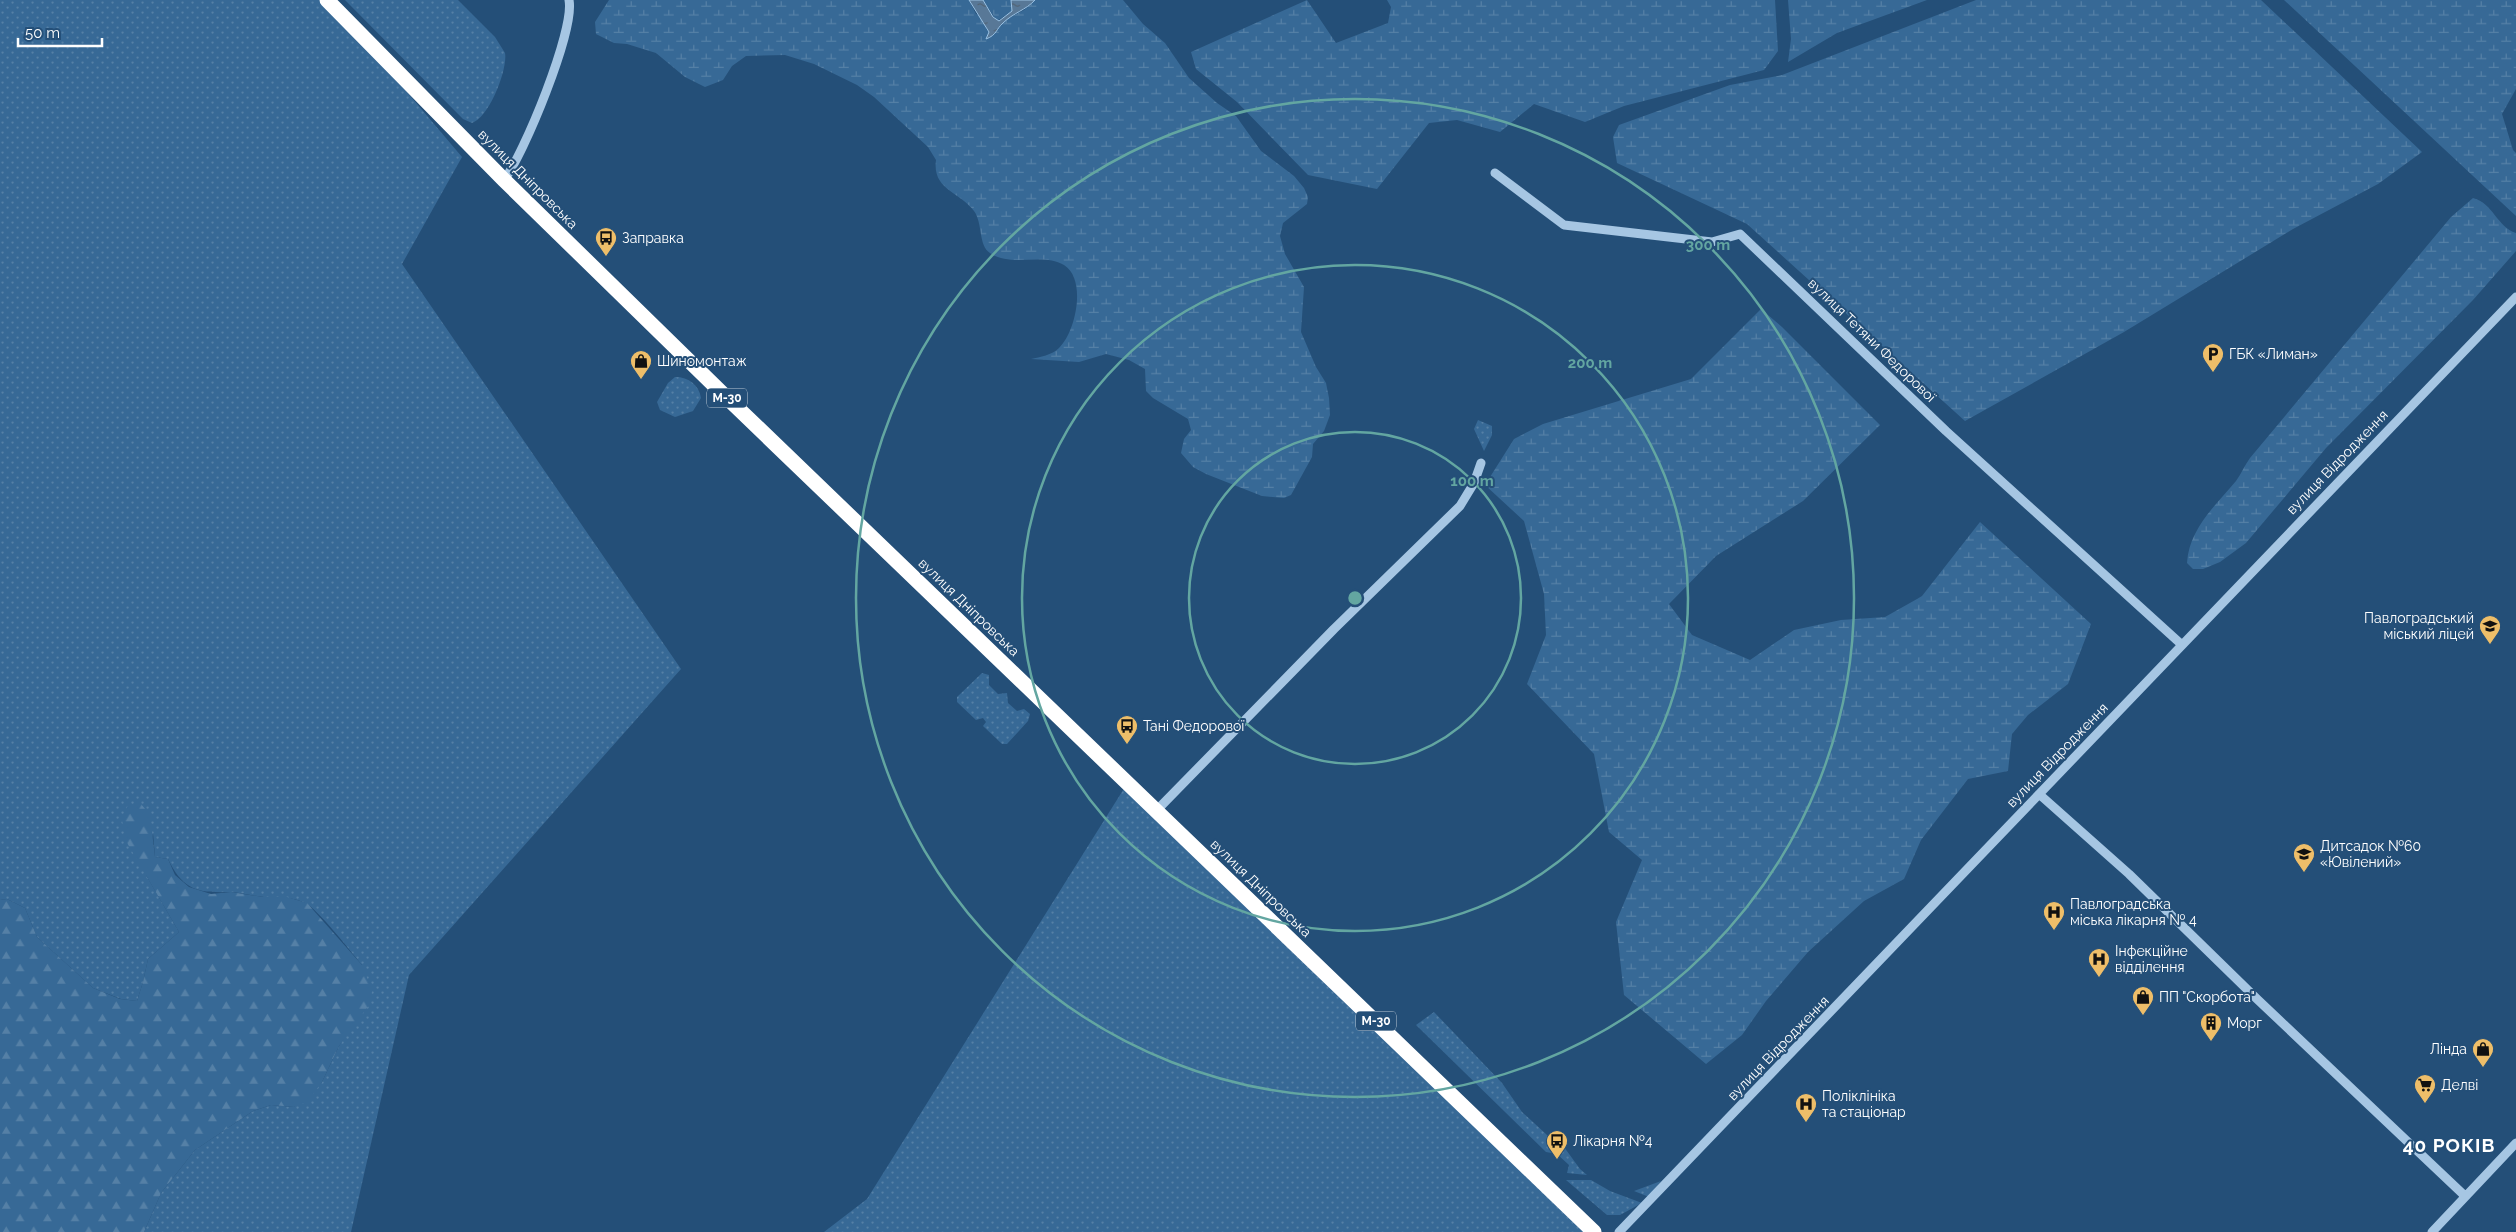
<svg xmlns="http://www.w3.org/2000/svg" width="2516" height="1232" font-family="Raleway,sans-serif">
  <style>
    .grass { fill: url(#grass-dots) }
    .forest { fill: url(#forest-firs) }
    .wetland { fill: url(#wetland-marsh) }
    .water { fill: url(#water-ripples); stroke: #9ac2e4 }
    .lines { fill: none; stroke-linecap: round; stroke-linejoin: round }
    .minor { stroke: #a6c6e3; stroke-width: 9 }
    .highway { stroke: #fff; stroke-width: 15 }
    .ring { fill: none; stroke: #63a6a1; stroke-width: 2.5 }
    .labels { text-anchor: middle; stroke-width: 4; stroke-linejoin: round; paint-order: stroke }
    .shield { fill: #244f78; stroke: #bdcad6; stroke-width: 1 }
    .shield-label { font-size: 12px; font-weight: bold; fill: #fff }
    .street-label { font-size: 14px; fill: #fff; stroke: #244f78 }
    .poi-label { font-size: 14px; fill: #fff; stroke: #244f78; text-anchor: start }
    .district-label { font-size: 19px; font-weight: bold; letter-spacing: 1px; fill: #fff; stroke: #244f78 }
    .centre { fill: #63a6a1; stroke: #244f78; stroke-width: 2.5 }
    .ring-label { font-size: 15px; text-anchor: middle; font-weight: bold; fill: #63a6a1; stroke: #244f78; stroke-width: 4; stroke-linejoin: round; paint-order: stroke }
  </style>
  <defs>
    <pattern id="grass-dots" width="8" height="8" patternUnits="userSpaceOnUse" patternTransform="scale(1.25)"><rect width="8" height="8" fill="#376996"/><path d="M2 2h.1M6 6h.1" fill="none" stroke="#5580a6" stroke-width="1.8" stroke-linecap="round"/></pattern>
    <pattern id="forest-firs" width="22" height="20" patternUnits="userSpaceOnUse" patternTransform="scale(1.25)"><rect width="22" height="20" fill="#376996"/><path d="M5 1l3.5 6h-7zM16 11l3.5 6h-7z" fill="#5580a6"/></pattern>
    <pattern id="wetland-marsh" width="20" height="14" patternUnits="userSpaceOnUse" patternTransform="scale(1.25)"><rect width="20" height="14" fill="#376996"/><path d="M1 5h8M5 5V1M11 12h8M15 12V8" fill="none" stroke="#5580a6"/></pattern>
    <pattern id="water-ripples" width="26" height="14" patternUnits="userSpaceOnUse" patternTransform="scale(1.25)"><rect width="26" height="14" fill="#587897"/><path d="M2 4q2-2 4 0t4 0M15 11q2-2 4 0t4 0" fill="none" stroke="#526272"/></pattern>
  </defs>
  <rect width="100%" height="100%" fill="#244f78"/>
  <path class="grass" d="M 0,0 L 329,0 L 462,157 L 402,264 L 681,669 L 409,975 L 351,1232 L 144,1232 L 161,1193 L 195,1150 L 253,1111 L 271,1105 L 294,1107 L 322,1082 L 339,1046 L 351,1027 L 362,965 C 351,952 318,909 305,903 C 291,896 279,898 264,897 C 252,896 241,892 229,892 C 197,893 183,890 168,859 L 155,857 L 153,833 L 146,875 L 179,932 L 148,959 L 143,982 L 137,1001 L 121,999 L 93,988 L 37,937 L 25,908 L 7,899 L 0,900 Z
    M 345,0 L 458,0 L 495,37 L 505,53 C 508,69 489,118 472,123 L 463,119 Z
    M 675,377 C 689,377 699,385 701,398 L 693,411 L 675,417 L 660,410 L 657,402 L 668,383 Z
    M 1478,420 L 1492,426 L 1492,435 L 1484,451 L 1474,429 Z
    M 982,673 L 989,675 L 989,685 L 998,694 L 1007,693 L 1008,703 L 1017,711 L 1024,709 L 1030,714 L 1028,721 L 1007,744 L 1002,744 L 983,726 L 986,722 L 983,718 L 976,720 L 957,702 L 957,697 Z
    M 1130,779 L 1600,1232 L 824,1232 L 867,1199 Z
    M 1434,1012 L 1502,1083 L 1522,1112 L 1547,1135 L 1564,1147 L 1580,1169 L 1587,1175 L 1567,1173 L 1569,1165 L 1557,1154 L 1546,1152 L 1416,1025 Z
    M 1566,1180 L 1591,1180 L 1610,1191 L 1642,1203 L 1620,1215 L 1607,1215 Z
    M 1661,1181 L 1649,1197 L 1634,1191 Z"/>
  <path class="forest" d="M 141,804 L 150,815 L 155,857 L 168,859 L 175,875 L 189,887 L 211,894 L 231,892 L 263,897 L 287,897 L 307,903 L 362,965 L 372,991 L 369,1005 L 339,1046 L 322,1082 L 307,1102 L 294,1107 L 271,1105 L 253,1111 L 195,1150 L 161,1193 L 144,1232 L 0,1232 L 0,900 L 7,899 L 25,908 L 37,937 L 93,988 L 120,999 L 137,1001 L 143,982 L 148,959 L 179,932 L 126,841 L 122,820 L 128,805 Z"/>
  <path class="wetland" d="M 609,0 L 969,0 L 976,14 L 981,16 L 987,30 L 1024,10 L 1035,0 L 1123,0 L 1143,24 L 1165,43 L 1189,78 L 1217,103 L 1236,116 L 1261,151 L 1294,176 L 1304,188 L 1308,197 L 1307,204 L 1283,223 L 1280,236 L 1285,254 L 1304,287 L 1301,332 L 1316,367 L 1326,383 L 1329,398 L 1330,415 L 1324,431 L 1313,444 L 1312,457 L 1291,495 L 1284,498 L 1262,496 L 1206,474 L 1193,467 L 1181,453 L 1184,439 L 1191,430 L 1188,419 L 1153,398 L 1146,391 L 1145,369 L 1129,360 L 1106,354 L 1079,362 L 1031,359 C 1040,357 1052,355 1059,348 C 1076,332 1087,279 1064,265 C 1042,252 1012,268 990,253 C 978,245 983,223 974,211 C 960,192 932,190 936,160 L 928,147 L 874,97 L 857,85 L 814,64 L 785,55 L 746,56 L 732,66 L 723,80 L 705,87 L 685,77 L 656,53 L 627,44 L 614,43 L 596,34 L 595,22 Z
    M 983,0 L 1011,0 L 1012,11 L 997,21 Z
    M 1307,0 L 1336,43 L 1388,23 L 1391,7 L 1387,0 L 1775,0 L 1778,51 L 1764,70 L 1624,106 L 1585,122 L 1534,104 L 1500,132 L 1457,120 L 1429,123 L 1377,189 L 1308,175 L 1237,102 L 1196,69 L 1191,52 Z
    M 1788,0 L 1927,0 L 1837,33 L 1788,62 L 1791,39 Z
    M 1976,0 L 2261,0 L 2422,152 L 2378,184 L 2293,229 L 2124,332 L 1965,421 L 1747,224 L 1617,163 L 1613,137 L 1619,125 L 1730,85 L 1782,75 Z
    M 2284,0 L 2516,0 L 2516,89 L 2502,114 L 2513,150 L 2516,153 L 2516,216 Z
    M 2473,198 C 2493,203 2497,227 2516,233 L 2516,251 L 2473,300 L 2326,448 L 2246,543 L 2220,562 L 2203,569 L 2193,569 L 2187,563 C 2189,529 2215,506 2236,481 C 2241,474 2245,465 2250,458 L 2451,217 Z
    M 1761,309 L 1782,327 L 1880,425 L 1803,501 L 1716,556 L 1669,604 L 1692,635 L 1750,660 L 1794,630 L 1841,620 L 1885,617 L 1917,599 L 1922,596 L 1980,522 L 2091,624 L 2068,684 L 2028,715 L 2012,734 L 2008,771 L 1968,779 L 1921,840 L 1904,879 L 1864,901 L 1808,952 L 1766,1001 L 1742,1035 L 1706,1064 L 1624,995 L 1616,922 L 1642,860 L 1609,832 L 1594,754 L 1527,684 L 1546,635 L 1544,594 L 1524,521 L 1485,485 L 1514,439 L 1543,424 L 1691,379 Z"/>
  <path class="water" d="M 969,0 L 983,0 L 993,17 L 999,21 L 1012,11 L 1011,0 L 1035,0 C 1026,10 1013,13 1003,23 C 996,29 997,35 986,39 L 989,32 Z"/>
  <g class="lines">
    <path class="minor" d="M 1495,173 L 1564,225 L 1712,242 L 1740,234 L 1946,431 L 2181,644
      M 504,180 C 524,154 575,30 569,0
      M 2039,794 L 2129,874 L 2257,999 L 2465,1196
      M 1157,810 L 1334,629 L 1460,506 L 1474,483 L 1481,463
      M 1619,1232 L 2516,297
      M 2432,1232 L 2516,1143"/>
    <path class="highway" d="M 327,0 L 504,180 L 723,394 L 1594,1232"/>
  </g>
  <g class="ring">
    <circle cx="1355" cy="598" r="166"/>
    <circle cx="1355" cy="598" r="333"/>
    <circle cx="1355" cy="598" r="499"/>
  </g>
  <defs>
    <g id="bus-pin" transform="scale(1.125)"><path d="M0 17L-7.5 6A9.5 9.5 0 1 1 7.5 6Z" fill="#eebe69" stroke="#244f78"/><path d="M-5-6H5V4H4V6H2V4H-2V6H-4V4H-5ZM-3.5-4V0h7V-4ZM-3.5 1.2v1.5H-2V1.2ZM2 1.2v1.5H3.5V1.2Z" fill="#111"/></g>
    <g id="parking-pin" transform="scale(1.125)"><path d="M0 17L-7.5 6A9.5 9.5 0 1 1 7.5 6Z" fill="#eebe69" stroke="#244f78"/><path d="M-3.5-5.5H1a3.5 3.5 0 0 1 0 7H-1V5.5H-3.5ZM-1-3.4V-.6H.8a1.4 1.4 0 0 0 0-2.8Z" fill="#111"/></g>
    <g id="shop-pin" transform="scale(1.125)"><path d="M0 17L-7.5 6A9.5 9.5 0 1 1 7.5 6Z" fill="#eebe69" stroke="#244f78"/><path d="M-5-2.5h2.3a2.7 3.5 0 0 1 5.4 0H5L5.5 6h-11ZM-1.5-2.5h3a1.5 2.3 0 0 0-3 0Z" fill="#111"/></g>
    <g id="school-pin" transform="scale(1.125)"><path d="M0 17L-7.5 6A9.5 9.5 0 1 1 7.5 6Z" fill="#eebe69" stroke="#244f78"/><path d="M0-5L7-2L0 1L-7-2ZM-4 1L0 2.5L4 1V4Q0 6-4 4Z" fill="#111"/></g>
    <g id="hospital-pin" transform="scale(1.125)"><path d="M0 17L-7.5 6A9.5 9.5 0 1 1 7.5 6Z" fill="#eebe69" stroke="#244f78"/><path d="M-5-5h3v3.5h4V-5h3V5h-3V1.5h-4V5h-3Z" fill="#111"/></g>
    <g id="building-pin" transform="scale(1.125)"><path d="M0 17L-7.5 6A9.5 9.5 0 1 1 7.5 6Z" fill="#eebe69" stroke="#244f78"/><path d="M-4-6H4V6H1V3H-1V6H-4ZM-2.5-4.3h1.7v1.8h-1.7ZM.8-4.3h1.7v1.8H.8ZM-2.5-1h1.7V.8h-1.7ZM.8-1h1.7V.8H.8Z" fill="#111"/></g>
    <g id="supermarket-pin" transform="scale(1.125)"><path d="M0 17L-7.5 6A9.5 9.5 0 1 1 7.5 6Z" fill="#eebe69" stroke="#244f78"/><path d="M-6-5.5h2.5l.6 2H6L4.5 2H-2.5L-4.4-4H-6ZM-1.5 3.2a1.3 1.3 0 1 0 .1 0ZM3 3.2a1.3 1.3 0 1 0 .1 0Z" fill="#111"/></g>
  </defs>
  <g fill-rule="evenodd">
    <use href="#bus-pin" x="606" y="238"/>
    <use href="#parking-pin" x="2213" y="354"/>
    <use href="#shop-pin" x="641" y="361"/>
    <use href="#school-pin" x="2490" y="626"/>
    <use href="#bus-pin" x="1127" y="726"/>
    <use href="#school-pin" x="2304" y="854"/>
    <use href="#hospital-pin" x="2054" y="912"/>
    <use href="#hospital-pin" x="2099" y="959"/>
    <use href="#shop-pin" x="2143" y="997"/>
    <use href="#building-pin" x="2211" y="1023"/>
    <use href="#shop-pin" x="2483" y="1049"/>
    <use href="#supermarket-pin" x="2425" y="1085"/>
    <use href="#hospital-pin" x="1806" y="1104"/>
    <use href="#bus-pin" x="1557" y="1141"/>
  </g>
  <g class="labels">
    <g class="shield">
      <rect x="707" y="388.5" width="40" height="19" rx="4"/>
      <rect x="1356" y="1011.5" width="40" height="19" rx="4"/>
    </g>
    <g class="shield-label">
      <text x="727" y="402">М-30</text>
      <text x="1376" y="1025">М-30</text>
    </g>
    <g class="street-label">
      <text transform="translate(528 179) rotate(45)" y="5">вулиця Дніпровська</text>
      <text transform="translate(1872 340) rotate(44)" y="5">вулиця Тетяни Федорової</text>
      <text transform="translate(2337 462) rotate(-46)" y="5">вулиця Відродження</text>
      <text transform="translate(969 607) rotate(44)" y="5">вулиця Дніпровська</text>
      <text transform="translate(2057 755) rotate(-46)" y="5">вулиця Відродження</text>
      <text transform="translate(1261 888) rotate(44)" y="5">вулиця Дніпровська</text>
      <text transform="translate(1778 1048) rotate(-46)" y="5">вулиця Відродження</text>
    </g>
    <g class="poi-label">
      <text x="622" y="243">Заправка</text>
      <text x="2229" y="359">ГБК «Лиман»</text>
      <text x="657" y="366">Шиномонтаж</text>
      <text x="2474" y="623" text-anchor="end">Павлоградський<tspan x="2474" dy="16">міський ліцей</tspan></text>
      <text x="1143" y="731">Тані Федорової</text>
      <text x="2320" y="851">Дитсадок №60<tspan x="2320" dy="16">«Ювілений»</tspan></text>
      <text x="2070" y="909">Павлоградська<tspan x="2070" dy="16">міська лікарня № 4</tspan></text>
      <text x="2115" y="956">Інфекційне<tspan x="2115" dy="16">відділення</tspan></text>
      <text x="2159" y="1002">ПП "Скорбота"</text>
      <text x="2227" y="1028">Морг</text>
      <text x="2467" y="1054" text-anchor="end">Лінда</text>
      <text x="2441" y="1090">Делві</text>
      <text x="1822" y="1101">Поліклініка<tspan x="1822" dy="16">та стаціонар</tspan></text>
      <text x="1573" y="1146">Лікарня №4</text>
    </g>
    <g class="district-label">
      <text x="2449" y="1152">40 РОКІВ</text>
    </g>
  </g>
  <circle cx="1355" cy="598" r="8" class="centre"/>
  <g class="ring-label">
    <text x="1708" y="250">300 m</text>
    <text x="1590" y="368">200 m</text>
    <text x="1472" y="486">100 m</text>
  </g>
  <path d="M18 38v8h84v-8" fill="none" stroke="#ffffff" stroke-width="2.5"/>
  <text x="25" y="38" font-size="15" fill="#ffffff" stroke="#244f78" stroke-width="4" paint-order="stroke">50 m</text>
</svg>
